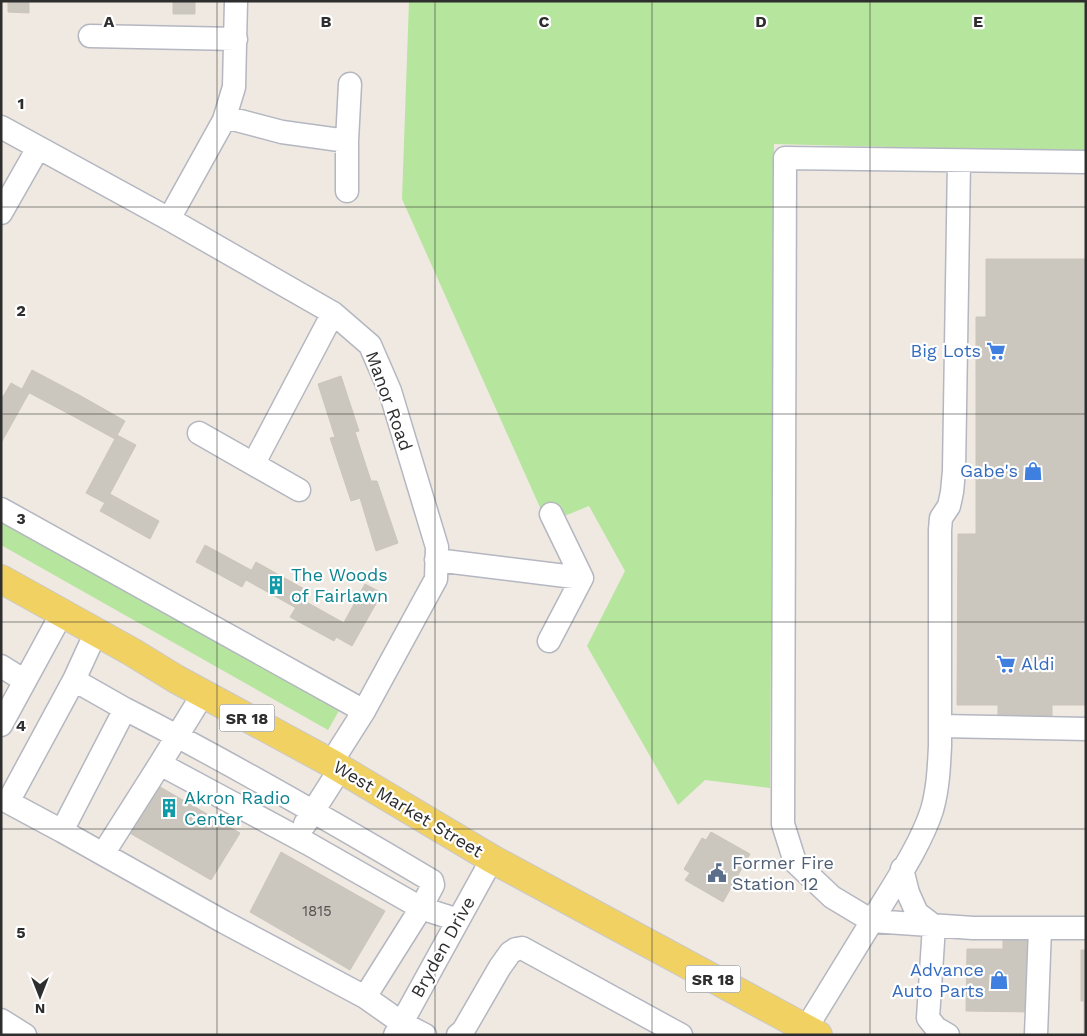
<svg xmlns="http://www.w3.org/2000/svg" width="1087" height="1036" font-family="'Work Sans',sans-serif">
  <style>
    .green { fill: #b6e59e }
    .building { fill: #cbc7bf; stroke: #cbc5ba }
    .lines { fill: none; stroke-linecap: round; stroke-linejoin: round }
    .minor-casing { stroke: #b4b7c1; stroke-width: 25 }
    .major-casing { stroke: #c9c9c9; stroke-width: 30 }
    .minor { stroke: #fff; stroke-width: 22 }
    .major { stroke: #f2d163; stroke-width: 28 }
    .grid { fill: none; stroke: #2e2e2e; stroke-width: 1; stroke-opacity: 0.55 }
    .labels { text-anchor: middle; stroke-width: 4.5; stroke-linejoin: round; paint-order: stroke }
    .number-label { font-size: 15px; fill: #555452 }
    .shield { fill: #fff; stroke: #6d6d6d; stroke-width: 1 }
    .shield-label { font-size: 16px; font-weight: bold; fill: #2e2e2e }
    .shop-label { font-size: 18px; fill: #366cbe; stroke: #fff; text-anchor: end }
    .street-label { font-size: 18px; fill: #2e2e2e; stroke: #fff }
    .culture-label { font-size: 18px; fill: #0d838f; stroke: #fff; text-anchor: start }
    .service-label { font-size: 18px; fill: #4e5e75; stroke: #fff; text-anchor: start }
    .grid-label { font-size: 16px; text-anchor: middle; font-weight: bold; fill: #2e2e2e; stroke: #fff; stroke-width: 4.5; stroke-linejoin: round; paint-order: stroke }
  </style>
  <rect width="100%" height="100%" fill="#efe9e1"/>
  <path class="green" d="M 409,1 L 1086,1 L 1086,152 L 774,144 L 770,788 L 705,780 L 678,805 L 587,646 L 625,571 L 589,506 L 547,523 L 402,199 Z
    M 1,517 L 340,709 L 328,730 L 1,545 Z"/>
  <path class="building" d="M 8,1 L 29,1 L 29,13 L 8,12 Z
    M 173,1 L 195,1 L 195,14 L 173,14 Z
    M 986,259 L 1086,259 L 1086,705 L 1052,705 L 1052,717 L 998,717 L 998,705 L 957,705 L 958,534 L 976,534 L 976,317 L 986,317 Z
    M 32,370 L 81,396 L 71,415 L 22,389 Z
    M 341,376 L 359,431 L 355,432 L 371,481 L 377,481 L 398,543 L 376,551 L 360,498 L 351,501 L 330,438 L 335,437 L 318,384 Z
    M 11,383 L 29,393 L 1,443 L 1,400 Z
    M 81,396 L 125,421 L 115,439 L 71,415 Z
    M 117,435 L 136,445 L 105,503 L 86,493 Z
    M 110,494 L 159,521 L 150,539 L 100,511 Z
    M 205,545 L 251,570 L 242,587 L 196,562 Z
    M 256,562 L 306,590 L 296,608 L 246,580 Z
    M 365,584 L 382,593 L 352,646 L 336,637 Z
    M 301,599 L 344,623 L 334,641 L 290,617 Z
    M 155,784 L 240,833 L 211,880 L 128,832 Z
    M 711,832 L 750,854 L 723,902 L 685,880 L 690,873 L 684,869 L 702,838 L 706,840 Z
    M 281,852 L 385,911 L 350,970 L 250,912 Z
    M 1003,936 L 1033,936 L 1032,1012 L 966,1011 L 967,949 L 1003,949 Z
    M 1081,950 L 1086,950 L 1086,1035 L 1084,1035 L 1084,1001 L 1081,1001 Z"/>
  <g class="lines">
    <g class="minor-casing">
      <path id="minor" d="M 90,36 L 236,39
        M 225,117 L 282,132 L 347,141 L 350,84
        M 1,127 L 169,219 L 333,313 L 370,345 L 390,391 L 437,547 L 436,579 L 364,711 L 331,763
        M 347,141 L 347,191
        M 959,161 L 954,471 L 952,492 L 949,506 L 941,518 L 940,530 L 940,746 C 939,767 938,789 932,810 C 920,847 892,887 872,921 L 973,928 L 1040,928
        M 1,213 L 38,148
        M 169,219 L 224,120 L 234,87 L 236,1
        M 199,433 L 299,490
        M 254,463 L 333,313
        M 1,509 L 364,711
        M 436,560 L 582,578
        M 96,632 L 74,680 L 125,709
        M 549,641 L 582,578 L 551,514
        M 1,666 L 25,681
        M 203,694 L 160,764 L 307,843 L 421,908 L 365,997
        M 1,725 L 62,613
        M 940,726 L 1086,729
        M 305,824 L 340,769
        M 62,831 L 8,802 L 74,680
        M 103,854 L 160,764
        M 902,869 L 908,893 L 917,913 L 934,926 L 928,1018 L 936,1028 L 948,1035
        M 1,1020 L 25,1035
        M 395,1035 L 492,859
        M 425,1035 L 402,1023 L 365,997 L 224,922 L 62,831 L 125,709 C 229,762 331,821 432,881 L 433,885 L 421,908 L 458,920
        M 458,1035 L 463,1031 L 500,967 L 510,953 L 516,949 L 522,948 L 681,1035
        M 802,1035 L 872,921 L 832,897 L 795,862 L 783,824 L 785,158 L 1086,162
        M 1036,1035 L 1040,928 L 1086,928"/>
    </g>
    <g class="major-casing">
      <path id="major" d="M 1,579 L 132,652 L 176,679 L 331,763 L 492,859 L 818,1035"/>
    </g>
    <use href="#minor" class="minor"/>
    <use href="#major" class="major"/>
  </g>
  <path class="grid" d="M 217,1 L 217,1035M 435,1 L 435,1035M 652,1 L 652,1035M 870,1 L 870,1035M 1,207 L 1086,207M 1,414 L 1086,414M 1,622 L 1086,622M 1,829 L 1086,829"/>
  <defs>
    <g id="supermarket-bare" transform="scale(1.5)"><path d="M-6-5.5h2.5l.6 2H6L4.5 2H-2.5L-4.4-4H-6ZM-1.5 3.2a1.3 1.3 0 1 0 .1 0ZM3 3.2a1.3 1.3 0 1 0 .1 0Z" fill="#3f7fe0" stroke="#fff" stroke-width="2.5" paint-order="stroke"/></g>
    <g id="shop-bare" transform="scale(1.5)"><path d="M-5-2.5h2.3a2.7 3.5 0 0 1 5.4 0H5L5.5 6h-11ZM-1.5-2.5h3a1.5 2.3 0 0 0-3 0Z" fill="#3f7fe0" stroke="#fff" stroke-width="2.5" paint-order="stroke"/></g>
    <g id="building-bare" transform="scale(1.5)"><path d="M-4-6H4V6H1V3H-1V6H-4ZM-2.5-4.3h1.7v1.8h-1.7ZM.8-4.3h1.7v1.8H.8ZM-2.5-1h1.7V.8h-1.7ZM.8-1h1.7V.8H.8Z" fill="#0f9aa8" stroke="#fff" stroke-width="2.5" paint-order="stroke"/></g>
    <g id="civic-bare" transform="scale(1.5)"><path d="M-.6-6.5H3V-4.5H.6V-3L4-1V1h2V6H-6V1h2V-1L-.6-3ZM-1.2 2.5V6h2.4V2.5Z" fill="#5c6f8a" stroke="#fff" stroke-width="2.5" paint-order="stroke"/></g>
  </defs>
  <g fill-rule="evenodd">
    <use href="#supermarket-bare" x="996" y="351"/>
    <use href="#shop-bare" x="1033" y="471"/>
    <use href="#building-bare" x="276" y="585"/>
    <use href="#supermarket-bare" x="1006" y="664"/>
    <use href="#building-bare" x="169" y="808"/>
    <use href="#civic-bare" x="717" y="873"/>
    <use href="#shop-bare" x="999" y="980"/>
  </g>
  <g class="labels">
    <g class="number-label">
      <text x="317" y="916">1815</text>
    </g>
    <g class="shield">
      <rect x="219.5" y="704.5" width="55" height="27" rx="4"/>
      <rect x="685.5" y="965.5" width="55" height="27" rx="4"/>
    </g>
    <g class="shield-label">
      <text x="247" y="724">SR 18</text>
      <text x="713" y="985">SR 18</text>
    </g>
    <g class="shop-label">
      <text x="981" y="357">Big Lots</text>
      <text x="1018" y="477">Gabe's</text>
      <text x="1021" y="670" text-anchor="start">Aldi</text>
      <text x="984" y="976">Advance<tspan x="984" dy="21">Auto Parts</tspan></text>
    </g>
    <g class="street-label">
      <text transform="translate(389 401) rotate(70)" y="6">Manor Road</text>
      <text transform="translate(408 809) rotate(31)" y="6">West Market Street</text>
      <text transform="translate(443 947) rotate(-61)" y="6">Bryden Drive</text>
    </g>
    <g class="culture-label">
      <text x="291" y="581">The Woods<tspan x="291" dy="21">of Fairlawn</tspan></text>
      <text x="184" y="804">Akron Radio<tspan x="184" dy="21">Center</tspan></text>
    </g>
    <g class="service-label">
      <text x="732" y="869">Former Fire<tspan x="732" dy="21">Station 12</tspan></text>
    </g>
  </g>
  <g class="grid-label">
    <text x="109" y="27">A</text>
    <text x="326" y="27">B</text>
    <text x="544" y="27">C</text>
    <text x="761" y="27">D</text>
    <text x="978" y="27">E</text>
    <text x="21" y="109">1</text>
    <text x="21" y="316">2</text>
    <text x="21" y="524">3</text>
    <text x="21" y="731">4</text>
    <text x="21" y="938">5</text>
  </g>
  <rect width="1087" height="1036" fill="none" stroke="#2e2e2e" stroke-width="5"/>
  <g transform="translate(40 996) rotate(180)" stroke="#ffffff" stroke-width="4" paint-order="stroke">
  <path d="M0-4L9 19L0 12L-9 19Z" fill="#2e2e2e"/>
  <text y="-8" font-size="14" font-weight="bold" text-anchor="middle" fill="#2e2e2e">N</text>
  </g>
</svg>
